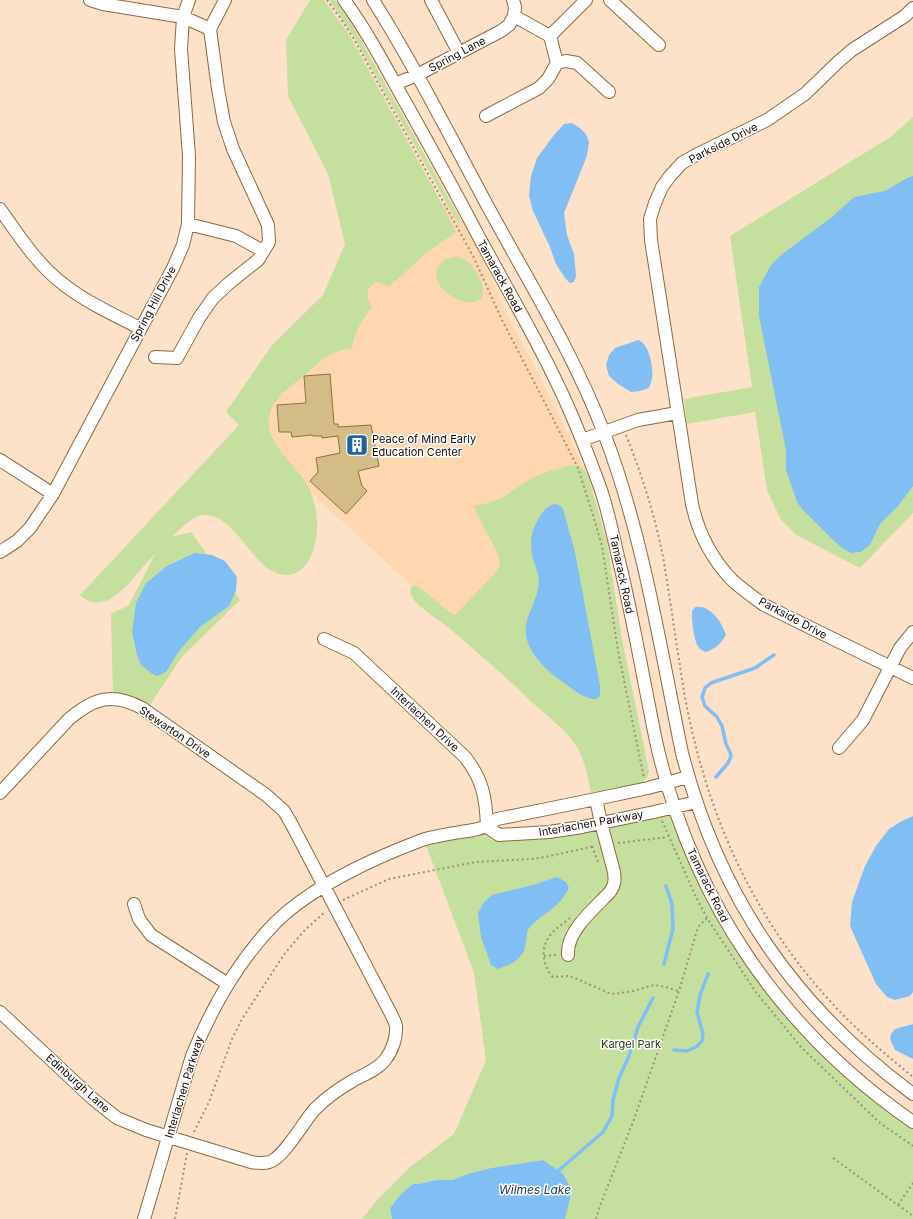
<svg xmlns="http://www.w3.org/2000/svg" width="913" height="1219" font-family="Inter,sans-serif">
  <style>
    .built { fill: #fed6af }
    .green { fill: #c5e09e }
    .water { fill: #81bef4 }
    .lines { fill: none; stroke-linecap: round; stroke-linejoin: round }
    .stream { stroke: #81bef4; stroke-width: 3.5 }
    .building { fill: #d4bc87; stroke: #8a7441 }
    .minor-casing { stroke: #8e673f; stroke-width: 14 }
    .path { stroke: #a38d7a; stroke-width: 2; stroke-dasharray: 2 3; stroke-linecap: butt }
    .minor { stroke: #fff; stroke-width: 12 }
    .labels { text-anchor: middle; stroke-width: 3; stroke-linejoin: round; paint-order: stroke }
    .street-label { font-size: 11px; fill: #170800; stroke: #fff }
    .poi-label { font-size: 11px; fill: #170800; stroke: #fff; text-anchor: start }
    .park-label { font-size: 11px; fill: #2d3b16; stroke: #fff }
    .water-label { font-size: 12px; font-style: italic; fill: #193a55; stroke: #fff }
  </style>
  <rect width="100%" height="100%" fill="#fde2c9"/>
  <path class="built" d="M 449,199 L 482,257 L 508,317 L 533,363 L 587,473 L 581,467 L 575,465 L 567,466 L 558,468 L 530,480 L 505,497 L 493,503 L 515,569 L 458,629 L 239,425 Z"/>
  <path class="green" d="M 310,0 L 324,0 L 350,36 L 443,206 L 456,232 L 425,254 L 389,287 L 379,282 C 364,286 366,297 372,307 C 362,320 354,332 352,349 C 331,349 318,364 303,376 C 293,385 279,394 273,406 C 257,437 290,458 305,481 C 314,495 318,514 317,531 C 316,541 314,551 309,560 C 304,568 297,575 288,575 C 253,576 239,515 204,515 C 193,515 179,530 172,537 L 191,532 L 240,600 L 181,658 L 146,711 L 113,699 L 111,614 L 129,605 L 155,554 C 137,570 109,622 80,595 L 239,425 L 226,412 L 272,345 L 323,295 L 345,244 L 328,174 L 288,96 L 286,40 Z
    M 329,0 L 335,0 L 351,23 L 366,49 L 458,215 L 460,221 L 460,227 L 354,37 Z
    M 913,117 L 913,513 L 860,568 L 798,536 L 781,520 L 767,490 L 755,412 L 687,424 L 684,399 L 752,387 L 730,236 L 892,136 Z
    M 456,257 C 461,258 464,259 468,262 C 476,269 492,294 477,301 C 462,308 428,286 438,267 C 442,260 449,258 456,257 Z
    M 572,465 C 579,465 584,469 588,475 L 607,542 L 622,639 L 649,771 L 647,778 L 640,784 L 591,794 C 588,778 585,761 577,747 C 566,730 548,717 534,704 C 507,678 478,653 449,628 C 438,619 420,609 412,597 C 410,592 409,589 413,586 L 419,587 L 452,614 L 455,615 L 497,571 L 500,565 L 500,562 L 497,552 L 478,516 L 474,505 C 500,504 506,494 527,481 C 541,473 557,468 572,465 Z
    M 674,807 L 691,854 L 787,1009 L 913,1125 L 913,1219 L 565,1219 L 543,1160 L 491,1168 L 471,1173 L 452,1180 L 437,1180 L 419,1184 L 413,1184 L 390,1207 L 392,1219 L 362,1219 L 377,1200 L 410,1167 L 454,1134 L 486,1060 L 474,973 L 424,840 L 487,827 L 499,835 Z"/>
  <path class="water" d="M 572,123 L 580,128 L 586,134 L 589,142 L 587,156 L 564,213 L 567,235 L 574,254 L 576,276 L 574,282 L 570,283 L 565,278 L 556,264 L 549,245 L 533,211 L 529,196 L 531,176 L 537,158 L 554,135 L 564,124 Z
    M 913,176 L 913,486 L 898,506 L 880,524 L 870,545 L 861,552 L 851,553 L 842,548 L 831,538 L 803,510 L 797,502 L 786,470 L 786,450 L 759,316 L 759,287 L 771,265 L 781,255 L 832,217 L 854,197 L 885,191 L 907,178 Z
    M 638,340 C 649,343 654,368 652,379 C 651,382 650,385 649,388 L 640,391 L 631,392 L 618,384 L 609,376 L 606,365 L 609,355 L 615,348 Z
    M 554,504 L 559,505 L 563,509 L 575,552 L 600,686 L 600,696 L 596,699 C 585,700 573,689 564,683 C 543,668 518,646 528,617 C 532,606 538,595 539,582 C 539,575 536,569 534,562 C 529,546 530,532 539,518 C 542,512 546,507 554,504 Z
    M 195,553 L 212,555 L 225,561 L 237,577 L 236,591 L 229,606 L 200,627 L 179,651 L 166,672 L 157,676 L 151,673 L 141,665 L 137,655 L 132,632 L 136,603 L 146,583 L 167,566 Z
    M 695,607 C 710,604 722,622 726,635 C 721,644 715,649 706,652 C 704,651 701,650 700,649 C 693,641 692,621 692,611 Z
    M 913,816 L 913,992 L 910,996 L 895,1000 L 887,997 L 876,984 L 850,926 L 852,902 L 865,866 L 876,846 L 889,829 L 902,821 Z
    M 557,877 L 566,882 L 569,888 C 563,901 552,909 541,917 C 537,921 530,925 528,930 C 525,938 528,948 520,957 C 515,963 506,966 498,969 L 491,965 L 481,937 L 478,913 L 484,902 L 492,895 L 533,885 Z
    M 913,1024 L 913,1059 L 895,1050 L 890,1039 L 891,1034 L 895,1029 Z
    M 543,1160 L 563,1174 L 572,1190 L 565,1219 L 392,1219 L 390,1208 L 401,1194 L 413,1184 L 419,1184 L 437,1180 L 452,1180 L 471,1173 L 491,1168 Z"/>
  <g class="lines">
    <path class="stream" d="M 716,777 L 728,763 L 731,756 L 730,752 L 726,744 L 722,726 L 717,717 L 705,706 L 702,697 L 705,688 L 711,683 L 755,668 L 774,655
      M 664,964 L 673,929 L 672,904 L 666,886
      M 674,1050 L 687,1051 L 696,1047 L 702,1041 L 703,1034 L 697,1012 L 700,995 L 708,974
      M 558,1171 L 603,1132 L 612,1116 L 613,1100 L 619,1078 L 629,1056 L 638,1027 L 653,998"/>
  </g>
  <path class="building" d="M 330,374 L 334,424 L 338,424 L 338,427 L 371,425 L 379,466 L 358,471 L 362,486 L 367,491 L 346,514 L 310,481 L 318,472 L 316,458 L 340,453 L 338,436 L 322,438 L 322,436 L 313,436 L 312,435 L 292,437 L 291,432 L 279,432 L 277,405 L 306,403 L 304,376 Z"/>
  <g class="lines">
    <g class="minor-casing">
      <path id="minor" d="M 90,0 L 103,4 L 183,17 L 210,29 L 218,89 L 224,122 L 233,149 L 268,225 L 269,242 L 258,260 L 228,284 L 213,298 L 199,318 L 177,358 L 155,357
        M 344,0 C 367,31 385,66 404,100 C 427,141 450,182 472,224 C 500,277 531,328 557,383 C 574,418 588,454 601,490 C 609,514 614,540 620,565 C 634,623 644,683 656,741 C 691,899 780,1030 913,1122
        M 373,0 C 417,70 454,144 493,216 C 532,287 575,357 604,433 C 643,535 660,646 682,753 C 719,897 794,1006 913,1094
        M 431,0 L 459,53
        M 513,0 L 515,7 L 514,16 L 550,36 L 557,63
        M 610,0 L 659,45
        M 913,8 L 905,16 L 852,50 L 838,62 L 805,94 L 767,120 L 696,155 L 682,163 L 670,176 L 662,187 L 655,203 L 650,219 L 651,240 L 692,504 C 698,532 712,559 732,580 C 742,589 753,597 764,605 L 913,678
        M 210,29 L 225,0
        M 550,36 L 586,0
        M 557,63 L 566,61 L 577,63 L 609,92
        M 395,84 L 417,75 L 501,31 L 509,25 L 514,16
        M 486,116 L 539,88 L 548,79 L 557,63
        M 0,209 C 19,236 37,264 63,284 C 86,302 114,315 140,328
        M 188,224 L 236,236 L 263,251
        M 582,440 L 638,420 L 677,413
        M 0,460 L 53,494
        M 0,552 L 17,541 L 30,528 L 53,494 L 173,268 L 183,245 L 188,224 L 189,156 L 181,49 L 183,17 L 189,0
        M 324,639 L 354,653 L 465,757 C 483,780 486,798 487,827
        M 839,748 L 863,720 L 900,648 L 913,632
        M 0,793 L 69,719 C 94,698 112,692 142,708 L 266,795 L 284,811 L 292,825 L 390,1012 C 392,1016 395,1021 396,1026 C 397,1038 392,1051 385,1060 C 377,1070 365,1074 354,1080 C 340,1088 326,1098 315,1109 C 303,1122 284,1158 269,1162 C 263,1164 257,1163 251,1162 L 146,1130 L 117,1118 L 93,1099 L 0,1012
        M 487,827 L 499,835 L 549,832 L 582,827 L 654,812 L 696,802
        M 134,904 L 139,919 L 151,935 L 228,984
        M 568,955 C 566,931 595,908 610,892 C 615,885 615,880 614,872 L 601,823 L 596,799
        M 144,1219 L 192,1056 C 212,1007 238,961 275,923 C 311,887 374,858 422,840 C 438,835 456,833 473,830 C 477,829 483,828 487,826 C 491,824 494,821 497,819 L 596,799 L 648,788 L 688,777"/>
    </g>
    <path class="path" d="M 327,0 L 341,19 L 354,39 L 474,258 L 502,320 L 546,405 L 578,468 L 593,515 L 602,546 L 618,651 L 644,778
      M 626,435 C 642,475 655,516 663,557 C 671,603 677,650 685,697 C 706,811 751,915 830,1001 C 855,1029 884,1053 913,1077
      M 662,821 L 695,895 L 707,918 L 755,991 L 801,1047 L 880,1123 L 913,1146
      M 618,843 L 668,837
      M 592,846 L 598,862
      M 343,900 L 389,879 L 476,862 L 531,859 L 545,857 L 595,846
      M 570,918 C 563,924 554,929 549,937 C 540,948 543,967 553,977 L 570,976 L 609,993 L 615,994 L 633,991 L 654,985 L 666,987 L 678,991
      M 544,956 L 556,955
      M 194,1132 L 209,1102 L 232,1039 L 242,1019 L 285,953 L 305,930 L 325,912
      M 833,1158 L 913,1216
      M 898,1205 L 913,1183
      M 175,1219 L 187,1153
      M 596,1219 L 600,1206 L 633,1122 L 679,991 L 698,927 L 707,918"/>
    <use href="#minor" class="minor"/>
  </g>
  <defs>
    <g id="building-square" transform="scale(1.15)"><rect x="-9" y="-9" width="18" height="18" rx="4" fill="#21669b" stroke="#fff"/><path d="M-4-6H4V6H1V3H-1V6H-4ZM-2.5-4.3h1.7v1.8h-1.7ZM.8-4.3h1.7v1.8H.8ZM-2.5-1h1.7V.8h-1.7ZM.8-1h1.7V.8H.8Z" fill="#fff"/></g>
  </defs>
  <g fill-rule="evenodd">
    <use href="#building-square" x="357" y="445"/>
  </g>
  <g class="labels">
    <g class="street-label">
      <text transform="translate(457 54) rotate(-28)" y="4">Spring Lane</text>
      <text transform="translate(723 143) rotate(-27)" y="4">Parkside Drive</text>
      <text transform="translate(500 276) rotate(61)" y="4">Tamarack Road</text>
      <text transform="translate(153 304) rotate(-62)" y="4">Spring Hill Drive</text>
      <text transform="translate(622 574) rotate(78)" y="4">Tamarack Road</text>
      <text transform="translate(793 618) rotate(28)" y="4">Parkside Drive</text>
      <text transform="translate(425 719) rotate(43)" y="4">Interlachen Drive</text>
      <text transform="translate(175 732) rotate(34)" y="4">Stewarton Drive</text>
      <text transform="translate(591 823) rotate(-10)" y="4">Interlachen Parkway</text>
      <text transform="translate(708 885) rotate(64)" y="4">Tamarack Road</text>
      <text transform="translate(78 1083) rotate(42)" y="4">Edinburgh Lane</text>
      <text transform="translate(184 1087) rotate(-73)" y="4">Interlachen Parkway</text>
    </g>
    <g class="poi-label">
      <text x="372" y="443">Peace of Mind Early<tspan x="372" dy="13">Education Center</tspan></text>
    </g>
    <g class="park-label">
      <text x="631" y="1048">Kargel Park</text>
    </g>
    <g class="water-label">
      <text x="535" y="1194">Wilmes Lake</text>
    </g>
  </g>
</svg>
